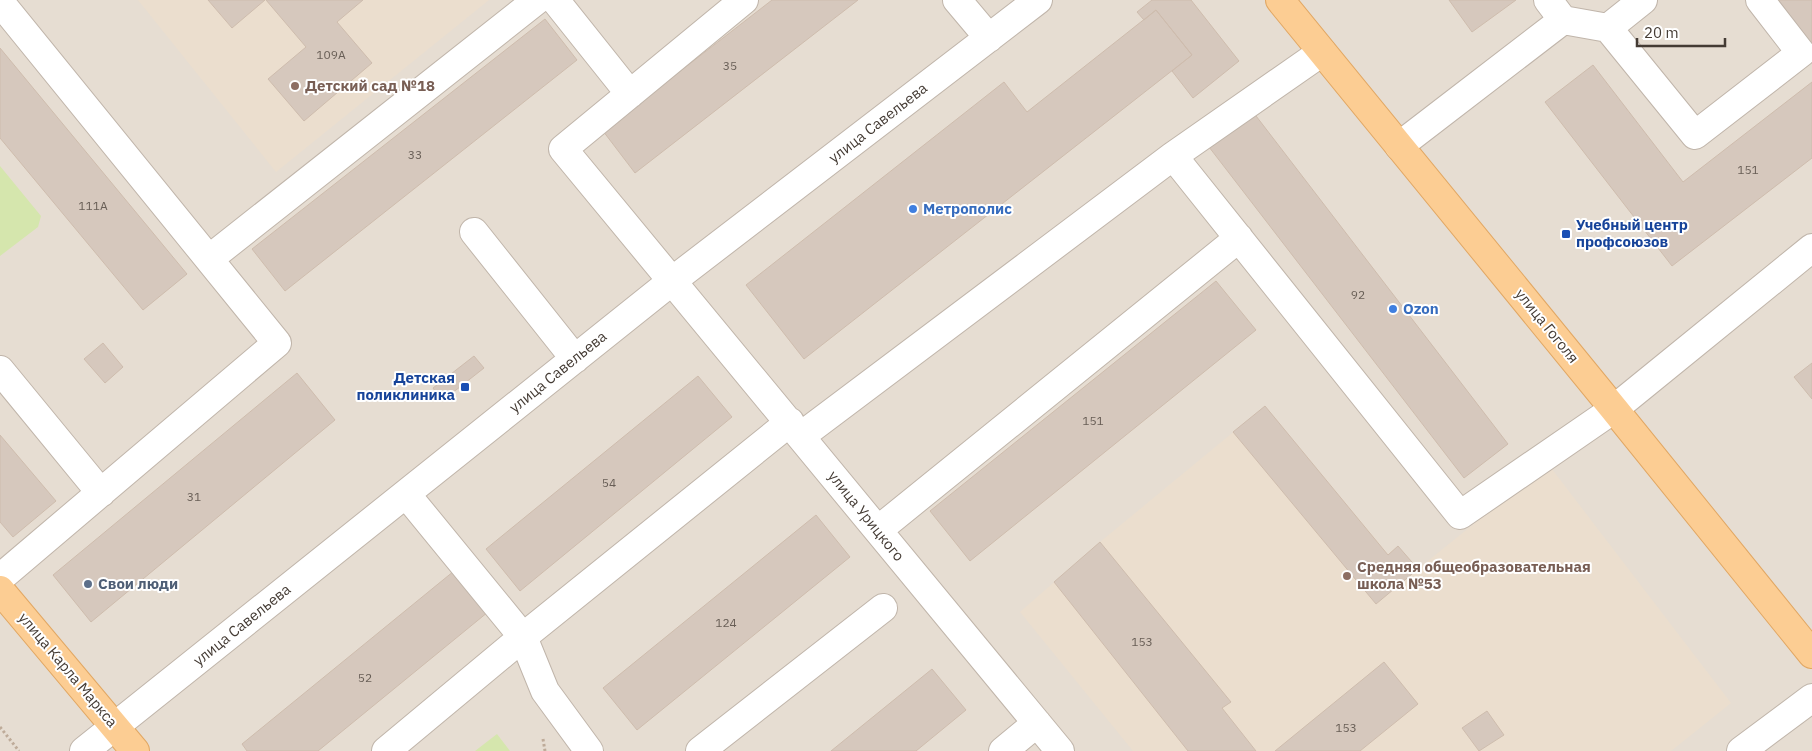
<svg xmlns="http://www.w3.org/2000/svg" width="1812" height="751" font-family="'IBM Plex Sans',sans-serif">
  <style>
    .residential { fill: #e6ddd2 }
    .education { fill: #ebdece }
    .green { fill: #d5e6ad }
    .building { fill: #d6c8bd; stroke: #cebcad }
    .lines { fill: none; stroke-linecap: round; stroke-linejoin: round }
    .minor-casing { stroke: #c0b5aa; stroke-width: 30 }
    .major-casing { stroke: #e1a763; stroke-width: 30 }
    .path { stroke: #beab99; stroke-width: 3; stroke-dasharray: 2.5 2.5; stroke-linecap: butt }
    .minor { stroke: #fff; stroke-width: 28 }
    .major { stroke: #fccd93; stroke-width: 28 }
    .education-dot { fill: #8d6e63; stroke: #fff; stroke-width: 2 }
    .shop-dot { fill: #3f7fe0; stroke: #fff; stroke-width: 2 }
    .transit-dot { fill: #1a4fb4; stroke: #fff; stroke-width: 2 }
    .service-dot { fill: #5c6f8a; stroke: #fff; stroke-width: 2 }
    .labels { text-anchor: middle; stroke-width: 4; stroke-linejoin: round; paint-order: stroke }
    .number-label { font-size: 12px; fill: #685e56 }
    .education-label { font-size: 15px; font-weight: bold; fill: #785e54; stroke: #fff; text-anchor: start }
    .street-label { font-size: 15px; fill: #443b34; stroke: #fff }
    .shop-label { font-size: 15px; font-weight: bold; fill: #366cbe; stroke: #fff; text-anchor: start }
    .transit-label { font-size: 15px; font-weight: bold; fill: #164399; stroke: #fff; text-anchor: start }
    .service-label { font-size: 15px; font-weight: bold; fill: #4e5e75; stroke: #fff; text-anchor: start }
  </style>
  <rect width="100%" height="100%" fill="#f2ece4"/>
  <path class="residential" d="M 0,0 L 1812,0 L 1812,751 L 0,751 Z"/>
  <path class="education" d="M 138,0 L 489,0 L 276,172 Z
    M 1265,406 L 1388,554 L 1398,546 L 1418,569 L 1548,464 L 1731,703 L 1671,751 L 1133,751 L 1020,612 L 1100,542 Z"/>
  <path class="green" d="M 0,166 L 41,216 L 38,227 L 0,256 Z
    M 497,734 L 510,751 L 475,751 Z"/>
  <path class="building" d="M 208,0 L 265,0 L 232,28 Z
    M 266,0 L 363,0 L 337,22 L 372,63 L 304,121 L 268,79 L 306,47 Z
    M 772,0 L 858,0 L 635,173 L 603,131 Z
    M 1152,0 L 1191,0 L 1239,61 L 1193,98 L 1172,71 L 1192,55 L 1156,10 L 1144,20 L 1137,12 Z
    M 1449,0 L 1516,0 L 1472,32 Z
    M 1778,0 L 1812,0 L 1812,44 Z
    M 1156,10 L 1192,55 L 804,359 L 746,285 L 1004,82 L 1027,112 Z
    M 545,19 L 577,60 L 285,291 L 252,249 Z
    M 0,48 L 187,274 L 143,310 L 0,138 Z
    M 1593,65 L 1683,182 L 1812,82 L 1812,158 L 1672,266 L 1545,102 Z
    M 1253,112 L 1508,444 L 1464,478 L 1209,147 Z
    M 1216,281 L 1256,330 L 970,561 L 930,511 Z
    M 103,343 L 123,367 L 105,383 L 84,359 Z
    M 474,356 L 484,368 L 442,401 L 433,388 Z
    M 1812,363 L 1812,399 L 1794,377 Z
    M 297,373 L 335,420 L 91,622 L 53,575 Z
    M 698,376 L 732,417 L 520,591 L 486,549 Z
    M 1265,406 L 1388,555 L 1398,546 L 1418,569 L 1376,604 L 1233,432 Z
    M 0,435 L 56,501 L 13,537 L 0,522 Z
    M 816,515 L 850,557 L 637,730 L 603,688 Z
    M 1100,542 L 1231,702 L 1222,708 L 1256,751 L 1188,751 L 1054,582 Z
    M 454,571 L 488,612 L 318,751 L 247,751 L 242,744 Z
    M 1384,662 L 1418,704 L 1360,751 L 1275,751 Z
    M 932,669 L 966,710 L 916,751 L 831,751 Z
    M 1487,711 L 1504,735 L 1479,751 L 1462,728 Z"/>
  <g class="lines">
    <g class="minor-casing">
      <path id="minor" d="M 555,0 L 630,94
        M 744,0 L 563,149 L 1060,751
        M 957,0 L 989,38
        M 1548,0 L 1563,20
        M 0,2 L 277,343 L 0,578
        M 1608,28 L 1695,135 L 1801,53 L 1760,0
        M 1399,146 L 1563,20 L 1608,28 L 1643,0
        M 1173,156 L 1460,515 L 1614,409 L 1812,248
        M 474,232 L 575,359
        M 209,259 L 537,0
        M 0,370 L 101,493
        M 801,436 L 1173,156 L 1322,52
        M 406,494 L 523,637 L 545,691 L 589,751
        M 878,530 L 1239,238
        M 84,751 L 672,281 L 1038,0
        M 386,751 L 523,637 L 790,422
        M 700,751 L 883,608
        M 1003,751 L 1037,723
        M 1741,751 L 1812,698"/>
    </g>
    <g class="major-casing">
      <path id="major" d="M 1280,0 L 1614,409 L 1812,654
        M 0,590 L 135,751"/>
    </g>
    <path class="path" d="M 0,727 L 19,751
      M 543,739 L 545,751"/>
    <use href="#minor" class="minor"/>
    <use href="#major" class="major"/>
  </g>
  <g class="education-dot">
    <circle cx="295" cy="86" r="5"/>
    <circle cx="1347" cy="576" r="5"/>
  </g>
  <g class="shop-dot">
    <circle cx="913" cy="209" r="5"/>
    <circle cx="1393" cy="309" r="5"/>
  </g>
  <g class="transit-dot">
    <rect x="1561" y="229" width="10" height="10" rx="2.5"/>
    <rect x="460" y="382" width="10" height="10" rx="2.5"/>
  </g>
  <circle class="service-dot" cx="88" cy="584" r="5"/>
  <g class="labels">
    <g class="number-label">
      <text x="331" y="59">109А</text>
      <text x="730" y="70">35</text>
      <text x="415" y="159">33</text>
      <text x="1748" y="174">151</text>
      <text x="93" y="210">111А</text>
      <text x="1358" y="299">92</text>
      <text x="1093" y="425">151</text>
      <text x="609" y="487">54</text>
      <text x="194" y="501">31</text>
      <text x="726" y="627">124</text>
      <text x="1142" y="646">153</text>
      <text x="365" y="682">52</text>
      <text x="1346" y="732">153</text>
    </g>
    <g class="education-label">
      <text x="305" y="91">Детский сад №18</text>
      <text x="1357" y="572">Средняя общеобразовательная<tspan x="1357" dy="17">школа №53</tspan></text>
    </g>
    <g class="street-label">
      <text transform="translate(878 123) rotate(-38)" y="5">улица Савельева</text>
      <text transform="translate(1547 326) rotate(51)" y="5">улица Гоголя</text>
      <text transform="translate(558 372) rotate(-39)" y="5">улица Савельева</text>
      <text transform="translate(866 516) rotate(51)" y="5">улица Урицкого</text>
      <text transform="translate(242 625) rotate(-39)" y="5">улица Савельева</text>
      <text transform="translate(68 670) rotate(50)" y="5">улица Карла Маркса</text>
    </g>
    <g class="shop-label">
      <text x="923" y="214">Метрополис</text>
      <text x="1403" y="314">Ozon</text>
    </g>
    <g class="transit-label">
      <text x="1576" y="230">Учебный центр<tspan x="1576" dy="17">профсоюзов</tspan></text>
      <text x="455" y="383" text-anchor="end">Детская<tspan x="455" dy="17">поликлиника</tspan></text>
    </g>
    <g class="service-label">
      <text x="98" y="589">Свои люди</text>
    </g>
  </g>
  <path d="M1637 38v8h88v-8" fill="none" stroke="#443b34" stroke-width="2.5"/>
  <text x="1644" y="38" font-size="15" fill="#443b34" stroke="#ffffff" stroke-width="4" paint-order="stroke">20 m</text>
</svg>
